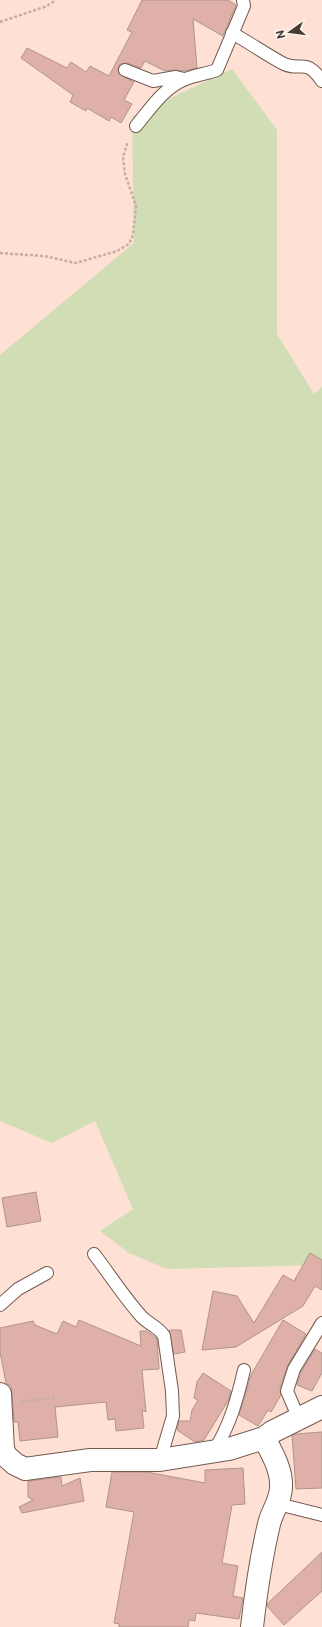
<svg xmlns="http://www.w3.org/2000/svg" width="322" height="1627" font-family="Commissioner,sans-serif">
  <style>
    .green { fill: #d0ddb5 }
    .building { fill: #deb0a7; stroke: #b1948e }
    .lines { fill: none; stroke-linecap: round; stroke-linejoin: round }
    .lane-casing { stroke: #735b50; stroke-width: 14 }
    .street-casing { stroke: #735b50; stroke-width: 24 }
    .path { stroke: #c6aea4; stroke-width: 2.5; stroke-dasharray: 3 2; stroke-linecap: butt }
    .lane { stroke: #fff; stroke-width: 12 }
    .street { stroke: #fff; stroke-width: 22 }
  </style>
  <rect width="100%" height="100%" fill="#fee1d4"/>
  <path class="green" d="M 232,69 L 277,130 L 277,334 L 314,394 L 322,387 L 322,1265 L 167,1269 L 129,1253 L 100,1231 L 133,1209 L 95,1121 L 52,1143 L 0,1121 L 0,355 L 134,243 L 132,116 Z"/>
  <path class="building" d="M 142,0 L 228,0 L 236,5 L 223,36 L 193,19 L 197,68 L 184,71 L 175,70 L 165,71 L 145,61 L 141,68 L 127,63 L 120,64 L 118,68 L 119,74 L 134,82 L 124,100 L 132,104 L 121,123 L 111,117 L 109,121 L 87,108 L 86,111 L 70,102 L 73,95 L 21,58 L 27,48 L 67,68 L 71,62 L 86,72 L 90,66 L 109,76 L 132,32 L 127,30 Z
    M 36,1192 L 41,1221 L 7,1227 L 2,1198 Z
    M 310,1253 L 322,1260 L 322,1290 L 315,1286 L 303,1306 L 236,1347 L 202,1350 L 213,1291 L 237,1296 L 254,1323 L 283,1275 L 294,1281 Z
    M 79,1320 L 141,1346 L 140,1331 L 147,1331 L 157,1339 L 159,1369 L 142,1370 L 146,1412 L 142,1410 L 144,1428 L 116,1431 L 115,1419 L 108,1420 L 106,1402 L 55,1407 L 58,1437 L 20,1441 L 18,1422 L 14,1422 L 12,1393 L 11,1386 L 6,1383 L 0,1352 L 0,1328 L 33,1321 L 35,1325 L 57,1334 L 63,1321 L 76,1327 Z
    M 283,1320 L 306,1334 L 287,1367 L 280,1389 L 281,1395 L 271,1412 L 268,1410 L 258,1426 L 239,1415 L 251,1375 Z
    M 169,1330 L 181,1330 L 185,1352 L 174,1354 Z
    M 315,1349 L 322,1353 L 322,1373 L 312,1391 L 297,1385 L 301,1372 Z
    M 203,1373 L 231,1391 L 228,1401 L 204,1440 L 195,1442 L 177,1430 L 179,1421 L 190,1421 L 192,1410 L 198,1400 L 194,1398 L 197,1382 Z
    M 322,1432 L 322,1488 L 296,1489 L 292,1436 L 296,1434 Z
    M 243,1468 L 245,1504 L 232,1505 L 222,1563 L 238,1566 L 233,1596 L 243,1598 L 239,1619 L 196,1613 L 195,1621 L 189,1620 L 188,1627 L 119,1627 L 119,1624 L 114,1623 L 134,1512 L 106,1507 L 112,1472 L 147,1472 L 205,1483 L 205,1470 Z
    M 61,1477 L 62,1486 L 80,1478 L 84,1501 L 22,1513 L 19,1507 L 33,1500 L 28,1497 L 28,1481 Z
    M 322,1552 L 322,1591 L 284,1625 L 267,1606 L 267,1604 Z"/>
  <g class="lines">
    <g class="lane-casing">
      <path id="lane" d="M 232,33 C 250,43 267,55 284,64 C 302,72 305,57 322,81
        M 125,70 L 153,81 L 176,77 L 184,79
        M 136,126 C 150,109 163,89 183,80 C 194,75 206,74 217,70 L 244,6 L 243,0
        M 94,1254 C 110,1275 124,1297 141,1316 C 148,1324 159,1327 164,1336 L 172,1391 L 173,1416 L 160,1460
        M 0,1305 L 18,1289 L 47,1273
        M 299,1419 L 287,1391 L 294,1369 L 322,1323
        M 214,1451 C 230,1425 237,1400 244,1370
        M 278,1504 L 322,1515"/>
    </g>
    <g class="street-casing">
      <path id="street" d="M 0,1394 L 3,1449 L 6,1456 L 15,1464 L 25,1469 L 90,1460 L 160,1460 L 229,1449 L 264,1438 L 272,1432 L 322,1407
        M 252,1627 C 256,1592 261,1558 269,1524 C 272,1511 281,1501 281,1487 C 282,1470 272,1453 264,1438"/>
    </g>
    <path class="path" d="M 0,22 L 47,6 L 56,0
      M 0,253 L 44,256 L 76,263 L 117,251 L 129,244 L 133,235 L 136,206 L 125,174 L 123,157 L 128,141
      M 22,1401 L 56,1398"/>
    <use href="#lane" class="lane"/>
    <use href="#street" class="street"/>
  </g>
  <g transform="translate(290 32) rotate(256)" stroke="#fef2ed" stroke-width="3" paint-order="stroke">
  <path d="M0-3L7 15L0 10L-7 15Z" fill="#463a35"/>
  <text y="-6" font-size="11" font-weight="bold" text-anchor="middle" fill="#463a35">N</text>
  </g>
</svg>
